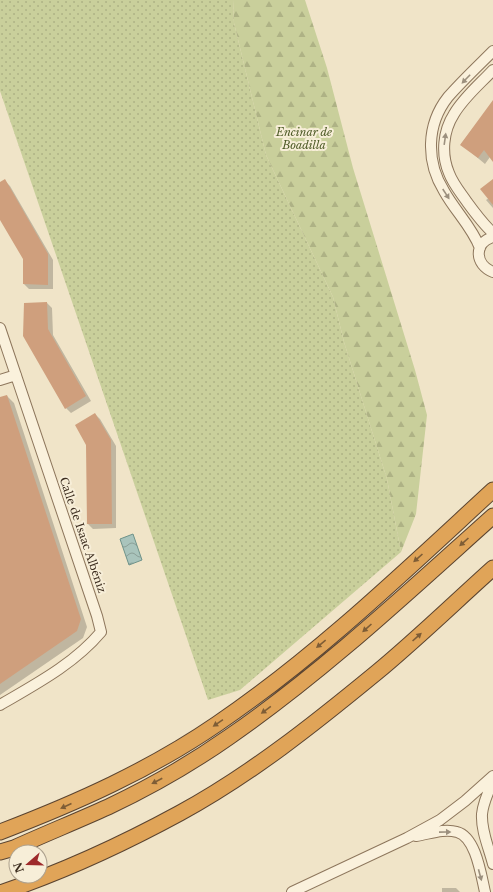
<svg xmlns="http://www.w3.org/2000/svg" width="493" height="892" font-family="'Libre Baskerville',serif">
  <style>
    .green { fill: url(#green-dots) }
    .forest { fill: url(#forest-firs) }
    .water { fill: url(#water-waves); stroke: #6f938a }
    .shadow { fill: #0003 }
    .building { fill: #cf9f7d }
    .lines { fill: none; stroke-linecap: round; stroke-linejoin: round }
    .minor-casing { stroke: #8d765c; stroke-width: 12 }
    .highway-casing { stroke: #5b4430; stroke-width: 17 }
    .minor { stroke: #faf1dc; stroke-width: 10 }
    .highway { stroke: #e0a458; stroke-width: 15 }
    .oneway { fill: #9c907e }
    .oneway2 { fill: #7e5d36 }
    .labels { text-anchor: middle; stroke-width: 4; stroke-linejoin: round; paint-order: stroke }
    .park-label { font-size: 11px; font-style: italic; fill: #4d5a26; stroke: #f7eed8 }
    .street-label { font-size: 11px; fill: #3d2e20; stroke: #f7eed8 }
  </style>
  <defs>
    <pattern id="green-dots" width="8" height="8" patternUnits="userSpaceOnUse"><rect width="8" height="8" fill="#c9cf9b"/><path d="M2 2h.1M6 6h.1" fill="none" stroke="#aeb285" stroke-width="1.8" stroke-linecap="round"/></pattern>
    <pattern id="forest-firs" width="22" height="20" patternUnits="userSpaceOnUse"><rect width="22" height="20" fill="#c9cf9b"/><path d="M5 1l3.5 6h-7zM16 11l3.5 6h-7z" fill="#aeb285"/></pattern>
    <pattern id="water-waves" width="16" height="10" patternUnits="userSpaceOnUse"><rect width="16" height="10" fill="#a9c4bc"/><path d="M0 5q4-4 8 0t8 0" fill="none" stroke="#8ba098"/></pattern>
  </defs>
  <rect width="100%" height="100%" fill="#f0e4c8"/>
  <path class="green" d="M 0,0 L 233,0 L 234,23 L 266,155 L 333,297 L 344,342 L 387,479 L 401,552 L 240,690 L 208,700 L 0,91 Z"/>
  <path class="forest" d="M 233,0 L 305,0 L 327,68 L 353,168 L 415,370 L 427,415 L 416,514 L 401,552 L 387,479 L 344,342 L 333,297 L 266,155 L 234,23 Z"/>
  <path class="water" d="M 133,534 L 142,560 L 129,565 L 120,539 Z"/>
  <path class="shadow" d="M 493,102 L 493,160 L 490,157 L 485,164 L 461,144 Z
    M 493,180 L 493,208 L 486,200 L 489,198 Z
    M 5,181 L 10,186 L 53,260 L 53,289 L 29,289 L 24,284 L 24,259 L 0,218 L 0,184 Z
    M 47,303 L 52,308 L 53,335 L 91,401 L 71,413 L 66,408 L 24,335 Z
    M 7,396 L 14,403 L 87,627 L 83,638 L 0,695 L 0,398 Z
    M 95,414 L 100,419 L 116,446 L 116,528 L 93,529 L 88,524 L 88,445 Z
    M 442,888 L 456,888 L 460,892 L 442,892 Z"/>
  <path class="building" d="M 493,100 L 493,162 L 484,150 L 478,158 L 460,145 Z
    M 5,179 L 48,254 L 48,285 L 23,284 L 23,259 L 0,220 L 0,182 Z
    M 493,179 L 493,205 L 480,189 Z
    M 47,302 L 48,329 L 86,396 L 65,409 L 23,336 L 24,303 Z
    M 7,395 L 81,619 L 77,631 L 0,684 L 0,397 Z
    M 95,413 L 111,440 L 112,524 L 87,524 L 86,445 L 75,425 Z"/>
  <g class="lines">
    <g class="minor-casing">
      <path id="minor" d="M 493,70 C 480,84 464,97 454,114 C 443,131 441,154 449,173 C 453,184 461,193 467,202 C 475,213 483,224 493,233
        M 493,237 C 473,243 475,265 493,272
        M 480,248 C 472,227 455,211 444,191 C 426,162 426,125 448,97 C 462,81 478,66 493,51
        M 0,328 L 97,616 L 101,632 C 74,664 36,684 0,705
        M 0,380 L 16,375
        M 493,781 C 488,792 483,803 482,814 C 481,831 489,848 493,864
        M 416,836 C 429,834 444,828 457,832 C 476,837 481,875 485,892
        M 292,892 L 407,838 L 440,820 L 465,801 L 493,776"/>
    </g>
    <g class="highway-casing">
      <path id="highway" d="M 0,832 C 76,803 150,770 217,724 C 317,656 405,571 493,490
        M 0,852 L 14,848 C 45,834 77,821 108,807 C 148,788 192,763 229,737 C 323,672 407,593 493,516
        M 3,892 C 65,871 123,844 180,813 C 250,775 314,724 376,673 C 416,640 454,603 493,568"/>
    </g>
    <use href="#minor" class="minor"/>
    <use href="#highway" class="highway"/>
  </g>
  <defs><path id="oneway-solid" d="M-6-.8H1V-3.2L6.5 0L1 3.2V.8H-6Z"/></defs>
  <g class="oneway">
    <use href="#oneway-solid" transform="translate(466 79) rotate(134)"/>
    <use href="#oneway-solid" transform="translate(445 139) rotate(-82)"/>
    <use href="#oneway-solid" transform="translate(446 194) rotate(57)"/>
    <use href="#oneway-solid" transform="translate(445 832) rotate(-1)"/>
    <use href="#oneway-solid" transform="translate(480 875) rotate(75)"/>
  </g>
  <g class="oneway2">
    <use href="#oneway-solid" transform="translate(464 542) rotate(138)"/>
    <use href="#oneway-solid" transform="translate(418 558) rotate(138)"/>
    <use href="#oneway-solid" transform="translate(367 628) rotate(138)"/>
    <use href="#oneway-solid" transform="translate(417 637) rotate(-42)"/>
    <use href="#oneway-solid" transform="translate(321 644) rotate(141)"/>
    <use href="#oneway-solid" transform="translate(266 710) rotate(144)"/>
    <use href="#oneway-solid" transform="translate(218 723) rotate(146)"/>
    <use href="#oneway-solid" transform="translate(157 781) rotate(152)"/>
    <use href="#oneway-solid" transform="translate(66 806) rotate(156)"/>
  </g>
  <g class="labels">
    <g class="park-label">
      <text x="304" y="136">Encinar de<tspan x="304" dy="13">Boadilla</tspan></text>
    </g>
    <g class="street-label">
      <text transform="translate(83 535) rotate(71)" y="4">Calle de Isaac Albéniz</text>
    </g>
  </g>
  <g transform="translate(28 864) rotate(250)"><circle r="19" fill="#f7eed8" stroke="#ada18e"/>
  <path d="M0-3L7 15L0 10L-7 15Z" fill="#9e2a2b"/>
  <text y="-6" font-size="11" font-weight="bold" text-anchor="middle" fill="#3d2e20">N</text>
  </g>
</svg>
